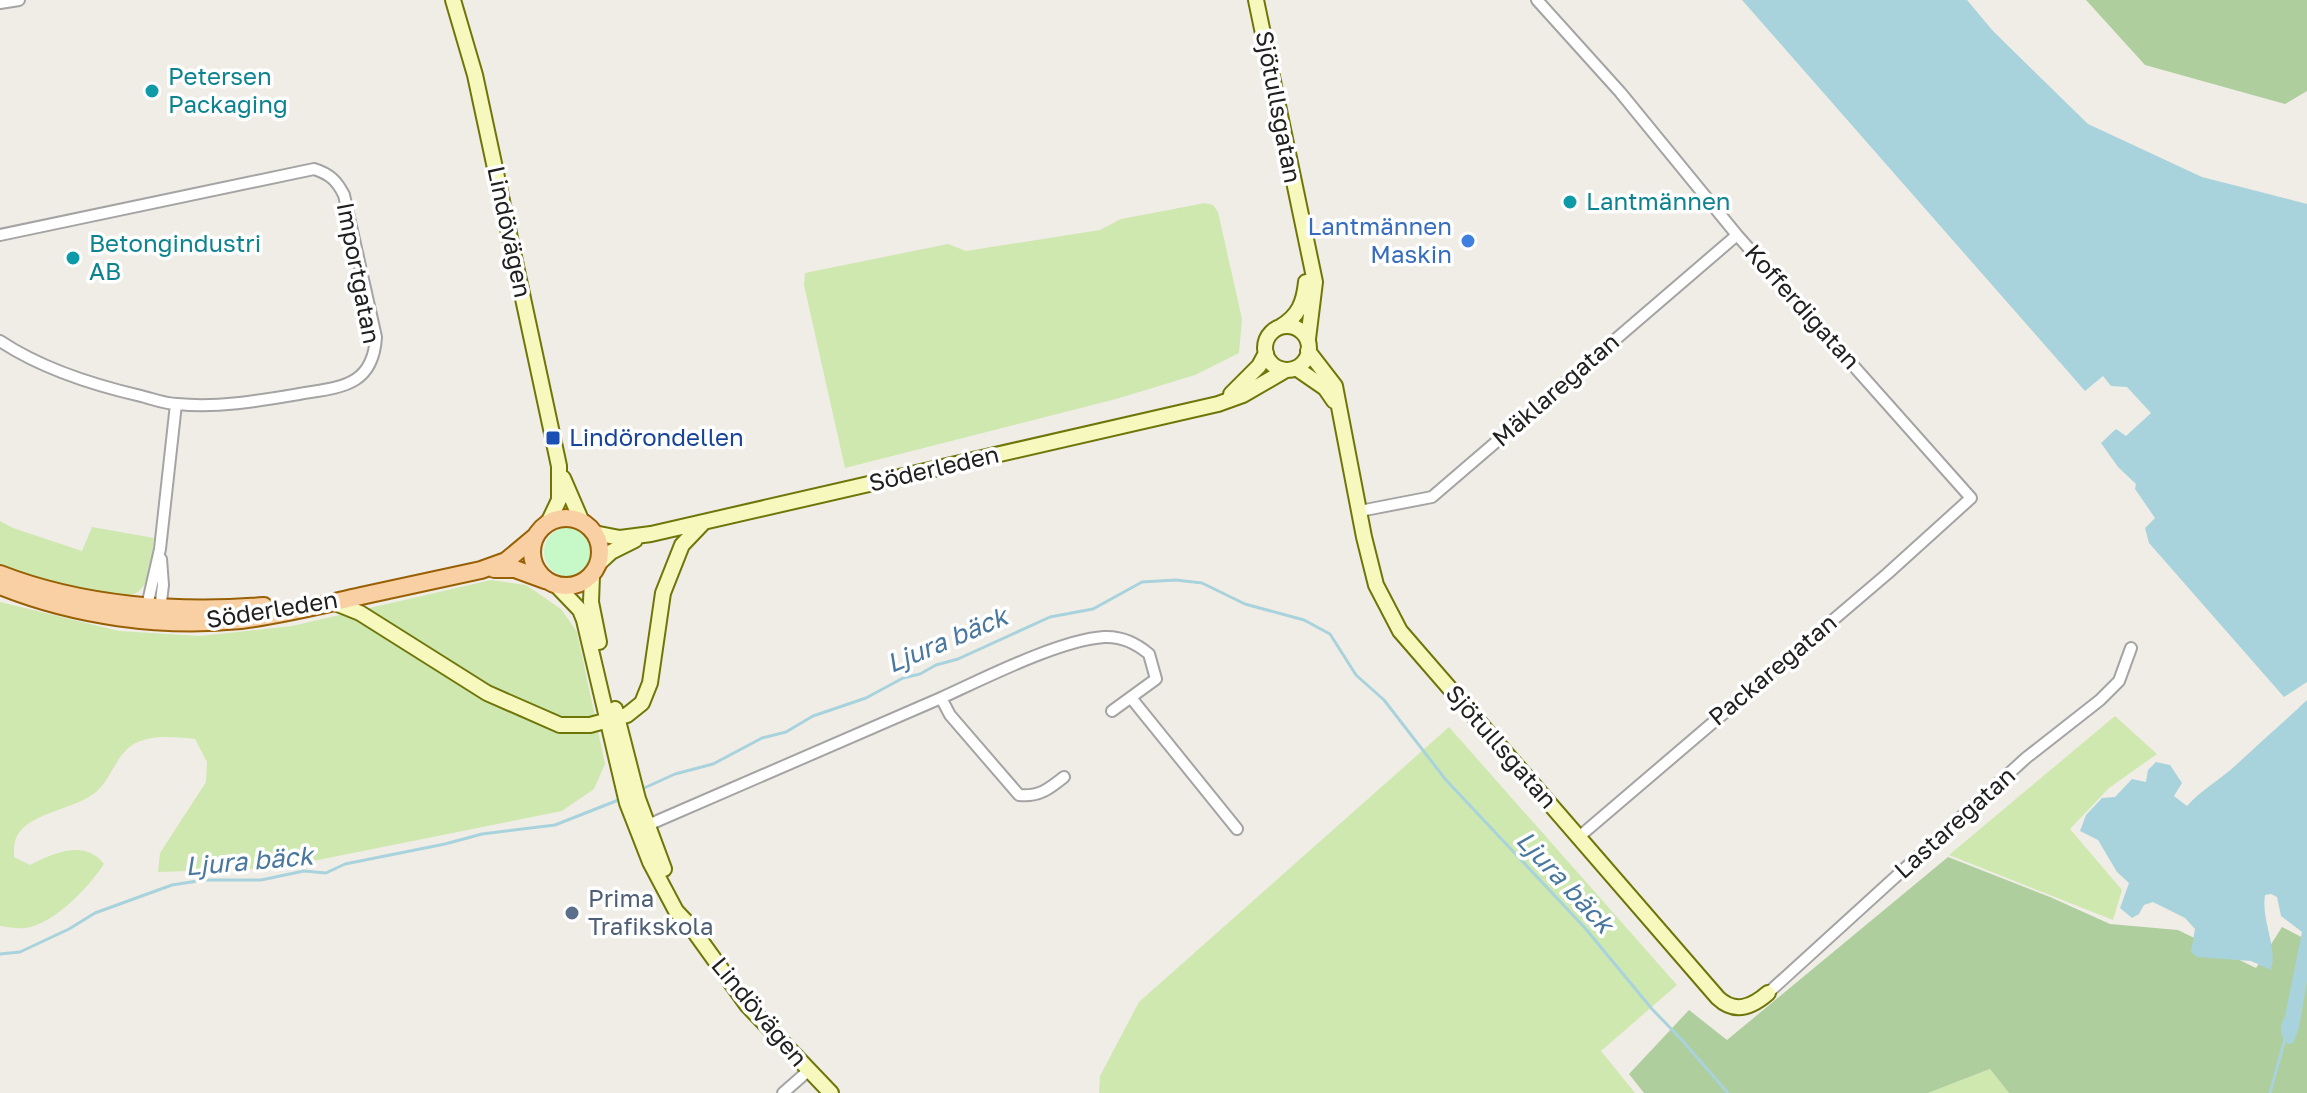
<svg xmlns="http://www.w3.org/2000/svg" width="2307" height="1093" font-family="'Golos Text',sans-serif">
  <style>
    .grass { fill: #cee8af }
    .forest { fill: #aece9d }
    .park { fill: #c6f8c8 }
    .water { fill: #a9d3dc }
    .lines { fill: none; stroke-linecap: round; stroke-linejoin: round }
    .stream { stroke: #a9d3dc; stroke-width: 3 }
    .street-casing { stroke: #a4a4a4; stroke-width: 14 }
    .secondary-casing { stroke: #6f7609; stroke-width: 18 }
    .primary-casing { stroke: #986005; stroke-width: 20 }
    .street { stroke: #fff; stroke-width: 10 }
    .secondary { stroke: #f7f8be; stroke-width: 14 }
    .primary { stroke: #f9d0a4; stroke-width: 16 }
    .culture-dot { fill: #0f9aa8; stroke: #fff; stroke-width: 3 }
    .shop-dot { fill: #3f7fe0; stroke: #fff; stroke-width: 3 }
    .transit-dot { fill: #1a4fb4; stroke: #fff; stroke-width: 3 }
    .service-dot { fill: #5c6f8a; stroke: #fff; stroke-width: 3 }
    .labels { text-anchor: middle; stroke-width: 7; stroke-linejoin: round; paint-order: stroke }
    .culture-label { font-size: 24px; fill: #0d838f; stroke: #fff; text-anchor: start }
    .street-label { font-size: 24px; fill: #202020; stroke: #fff }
    .shop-label { font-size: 24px; fill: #366cbe; stroke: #fff; text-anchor: end }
    .transit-label { font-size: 24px; fill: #164399; stroke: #fff; text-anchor: start }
    .service-label { font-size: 24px; fill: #4e5e75; stroke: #fff; text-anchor: start }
    .water-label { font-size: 26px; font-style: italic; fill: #49779e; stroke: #fff }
  </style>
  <rect width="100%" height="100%" fill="#f0ede7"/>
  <path class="grass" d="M 1205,203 L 1213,205 L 1218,212 L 1242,319 L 1239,353 L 1195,375 L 1116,399 L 845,468 L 804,285 L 805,273 L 948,244 L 966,251 L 1100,230 L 1121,219 Z
    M 0,521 L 13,528 L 82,551 L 92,527 L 154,538 C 152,554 153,579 139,591 C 122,607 24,575 0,567 Z
    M 491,580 L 526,585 L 561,609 L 577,632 L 605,764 L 594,789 L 562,811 L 278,868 L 158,872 L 160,853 L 206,782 L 207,762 L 195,739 C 178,737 150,734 134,744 C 118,753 112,775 100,788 C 81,810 29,810 16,838 C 14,843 14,852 14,857 L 30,865 C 54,853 85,839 104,864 C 89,887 54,924 26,928 C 18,929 8,927 0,926 L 0,602 L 119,631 L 200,636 L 292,626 Z
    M 2115,716 L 2157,754 L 2109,788 L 2070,829 L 2122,890 L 2113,920 L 1949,855 Z
    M 1449,727 L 1677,985 L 1601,1051 L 1635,1093 L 1099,1093 L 1100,1076 L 1139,1002 Z
    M 1990,1069 L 2009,1093 L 1928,1093 Z"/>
  <path class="forest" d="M 2086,0 L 2307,0 L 2307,91 L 2285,104 L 2145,65 Z
    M 1948,857 L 2050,897 L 2110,924 L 2178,930 L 2256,968 L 2282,927 L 2307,940 L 2307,1093 L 2009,1093 L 1990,1069 L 1928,1093 L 1644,1093 L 1629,1074 L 1689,1010 L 1727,1040 Z"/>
  <path class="park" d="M544 552a25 25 0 1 1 50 0a25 25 0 1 1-50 0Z"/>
  <path class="water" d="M 1742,0 L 1967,0 L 1993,31 L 2088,124 L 2202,177 L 2307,204 L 2307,682 L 2284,697 L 2149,543 L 2145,528 L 2155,518 L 2135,489 L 2136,484 L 2118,467 L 2101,443 L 2116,429 L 2126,436 L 2151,413 L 2127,387 L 2111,386 L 2103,376 L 2085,391 Z
    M 2307,700 L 2307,981 L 2299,1028 L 2293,1043 L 2288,1044 C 2279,1034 2279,1028 2285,1016 L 2302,932 L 2281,916 L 2277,897 L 2271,894 L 2265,895 C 2261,921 2278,947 2271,970 L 2251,961 L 2197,957 L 2191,952 L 2195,929 L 2185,918 L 2153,902 L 2144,905 L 2139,914 L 2132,918 L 2120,908 L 2129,883 L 2117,872 L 2098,840 L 2080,831 L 2086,815 L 2102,798 L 2115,797 L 2132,779 L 2146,782 L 2148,770 L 2156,762 L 2170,765 L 2182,783 L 2174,796 L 2187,806 C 2201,790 2221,779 2236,765 C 2259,743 2284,722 2307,700 Z"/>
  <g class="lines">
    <path class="stream" d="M 642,789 L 675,774 L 713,764 L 762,738 L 786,732 L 813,716 L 866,698 L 903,678 L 920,674 L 936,665 L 958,659 L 1050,617 L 1093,609 L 1142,582 L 1176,580 L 1202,583 L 1245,604 L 1304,620 L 1330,634 L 1356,675 L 1384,700 L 1446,780 L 1585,928 L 1652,1009 L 1681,1039 L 1728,1093
      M 0,954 L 20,952 L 69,929 L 95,913 L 172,885 L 204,880 L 261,880 L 304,871 L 326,873 L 345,864 L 445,844 L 482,834 L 555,825 L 621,799
      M 2270,1093 L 2285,1039"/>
    <g class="street-casing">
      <path id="street" d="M 1537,0 L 1620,92 L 1737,235 L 1971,498 L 1887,574 L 1580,836
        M 0,3 L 19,0
        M 0,235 L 314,169 C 330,174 337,181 344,195 L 376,337 C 373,387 340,387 299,394 C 258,401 218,408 177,404 C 165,404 153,399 141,396 C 93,385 42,369 0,341
        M 1360,511 L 1432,497 L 1737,235
        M 160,610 L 163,585 L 161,559
        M 150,611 L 147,606 L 160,549 L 176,404
        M 941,698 C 983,679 1059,640 1104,637 C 1122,636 1136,643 1149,654 L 1156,679 L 1112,711
        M 1132,699 L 1237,829
        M 648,825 L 941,698 L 950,715 L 1019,795 C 1039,797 1049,789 1064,777
        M 1768,993 L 2026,758 L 2100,700 L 2119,681 L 2131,648
        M 783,1093 L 808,1071"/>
    </g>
    <g class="secondary-casing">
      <path id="secondary" d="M 453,0 L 475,75 L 559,466 L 559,500 L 548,523
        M 1256,0 L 1315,282 L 1308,339
        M1265 348a22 22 0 1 1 44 0a22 22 0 1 1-44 0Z
        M 1280,327 C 1299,316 1304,302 1306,282
        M 1308,351 L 1335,386 L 1364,537 L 1376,585 L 1400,631 L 1718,998 C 1735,1014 1752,1007 1768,993
        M 1296,368 L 1325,388 L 1334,401
        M 1231,394 L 1259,366 L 1266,353
        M 563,478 L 582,522
        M 594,533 L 620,538 L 651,534 L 1218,404 L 1243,395 L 1286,370
        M 599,563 L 611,552 L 635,540
        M 592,575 L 591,602 L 599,642
        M 556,585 L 580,610 L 584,620 L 627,803 L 650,862 L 676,911 L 691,927 L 747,1005 L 831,1093
        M 335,603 L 360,613 L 487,693 L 560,725 L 590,725 L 627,715 L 642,703 L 650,683 L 663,593 L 682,545 L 703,523
        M 615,709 L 638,799 L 664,869"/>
    </g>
    <g class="primary-casing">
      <path id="primary" d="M532 552a34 34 0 1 1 68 0a34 34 0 1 1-68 0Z
        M 494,569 L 515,569 L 545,580
        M 0,574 C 82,606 177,613 264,606
        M 0,586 C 75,616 160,628 241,620 C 282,615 321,605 361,596 C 401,587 441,579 481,570 L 506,561 L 536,536"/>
    </g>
    <use href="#street" class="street"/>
    <use href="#secondary" class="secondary"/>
    <use href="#primary" class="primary"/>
  </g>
  <g class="culture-dot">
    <circle cx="152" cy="91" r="8"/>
    <circle cx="1570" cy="202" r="8"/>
    <circle cx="73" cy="258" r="8"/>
  </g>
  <circle class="shop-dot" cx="1468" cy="241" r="8"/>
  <rect class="transit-dot" x="545" y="430" width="16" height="16" rx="4"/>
  <circle class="service-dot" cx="572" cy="913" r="8"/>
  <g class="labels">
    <g class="culture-label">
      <text x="168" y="85">Petersen<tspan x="168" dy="28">Packaging</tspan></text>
      <text x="1586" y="210">Lantmännen</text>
      <text x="89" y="252">Betongindustri<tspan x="89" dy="28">AB</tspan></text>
    </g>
    <g class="street-label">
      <text transform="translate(1278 107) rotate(79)" y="8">Sjötullsgatan</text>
      <text transform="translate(509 232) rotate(78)" y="8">Lindövägen</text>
      <text transform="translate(358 273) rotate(79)" y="8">Importgatan</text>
      <text transform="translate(1802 307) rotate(48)" y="8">Kofferdigatan</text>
      <text transform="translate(1556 390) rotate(-41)" y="8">Mäklaregatan</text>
      <text transform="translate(934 469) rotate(-13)" y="8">Söderleden</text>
      <text transform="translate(272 610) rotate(-9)" y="8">Söderleden</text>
      <text transform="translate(1773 670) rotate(-40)" y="8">Packaregatan</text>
      <text transform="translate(1501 747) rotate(49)" y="8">Sjötullsgatan</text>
      <text transform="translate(1955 823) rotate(-42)" y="8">Lastaregatan</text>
      <text transform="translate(759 1012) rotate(50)" y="8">Lindövägen</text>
    </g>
    <g class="shop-label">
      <text x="1452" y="235">Lantmännen<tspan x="1452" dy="28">Maskin</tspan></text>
    </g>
    <g class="transit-label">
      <text x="569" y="446">Lindörondellen</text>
    </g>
    <g class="service-label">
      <text x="588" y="907">Prima<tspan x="588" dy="28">Trafikskola</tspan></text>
    </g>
    <g class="water-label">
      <text transform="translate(947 640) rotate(-23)" y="9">Ljura bäck</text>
      <text transform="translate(249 861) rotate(-5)" y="9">Ljura bäck</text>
      <text transform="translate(1565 882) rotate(47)" y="9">Ljura bäck</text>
    </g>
  </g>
</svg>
